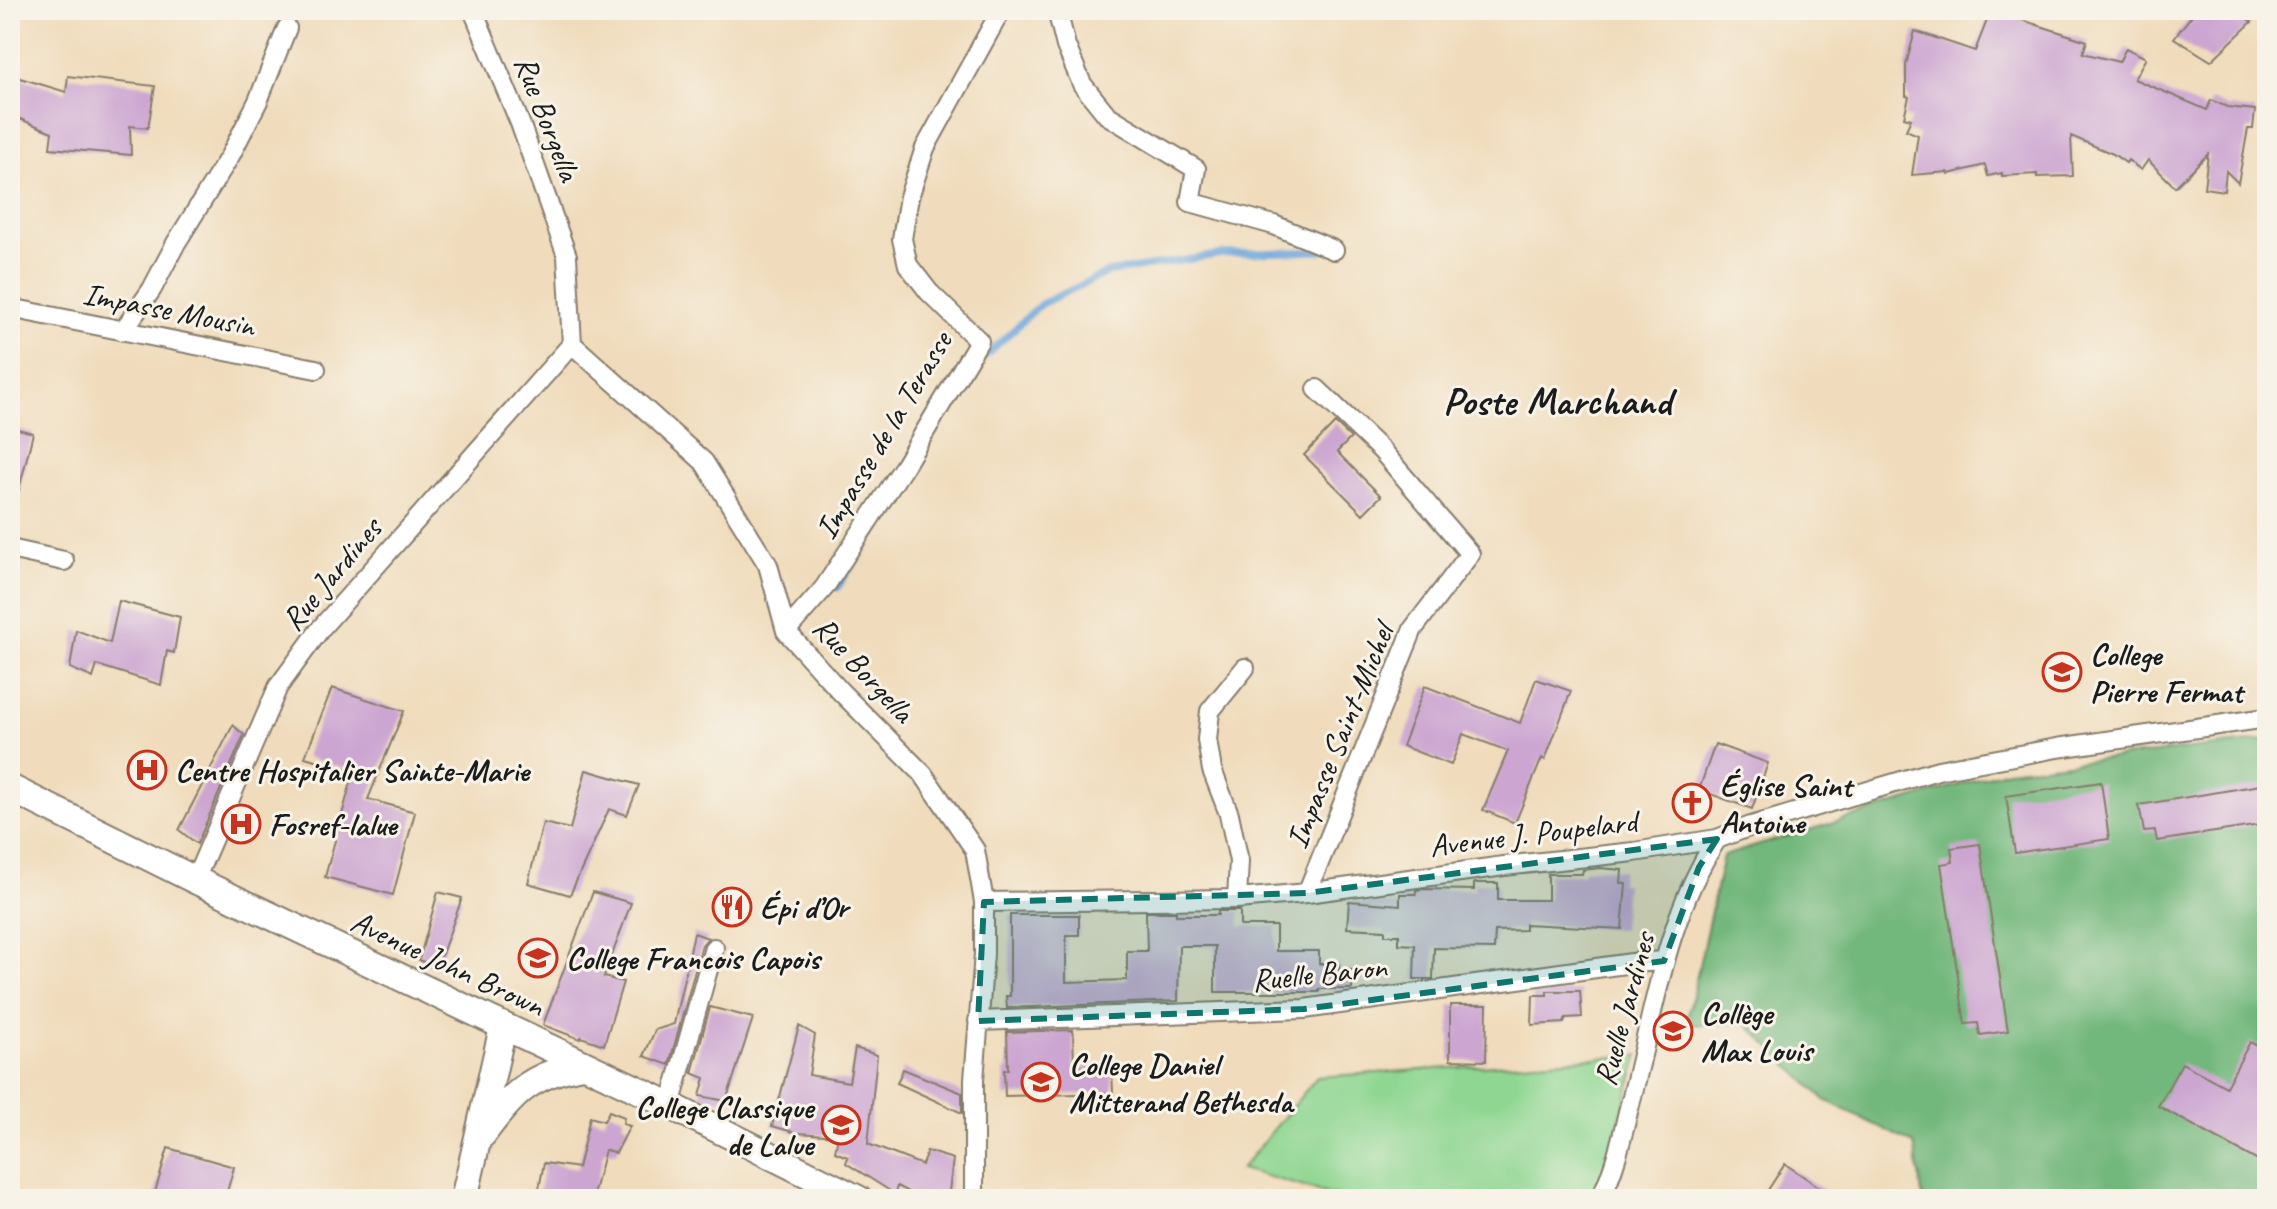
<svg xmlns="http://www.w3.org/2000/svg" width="2277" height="1209" font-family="Caveat,sans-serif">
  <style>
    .green { fill: #8ed691; stroke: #557956; stroke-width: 2 }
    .forest { fill: #72b77b; stroke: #476a4c; stroke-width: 2 }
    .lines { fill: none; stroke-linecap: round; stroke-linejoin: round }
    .stream { stroke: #69a4d9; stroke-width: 7 }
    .building { fill: #cca6d1 }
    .street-casing { stroke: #867c6c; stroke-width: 22 }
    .secondary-casing { stroke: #867c6c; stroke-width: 30 }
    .street { stroke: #fff; stroke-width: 18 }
    .secondary { stroke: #fff; stroke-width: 26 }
    .marked { fill: #0f766e; fill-opacity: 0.2; stroke: #0f766e; stroke-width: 6; stroke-dasharray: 16 10; stroke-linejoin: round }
    .labels { text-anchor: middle; stroke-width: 6; stroke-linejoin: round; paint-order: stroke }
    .street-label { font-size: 32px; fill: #1c1c1c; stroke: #f7f3e8 }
    .poi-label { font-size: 32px; font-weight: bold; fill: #1c1c1c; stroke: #f7f3e8; text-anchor: start }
    .district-label { font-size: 40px; font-weight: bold; fill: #1c1c1c; stroke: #f7f3e8 }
  </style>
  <rect width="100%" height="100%" fill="#f7f3e8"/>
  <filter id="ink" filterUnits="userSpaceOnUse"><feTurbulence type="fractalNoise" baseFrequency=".0125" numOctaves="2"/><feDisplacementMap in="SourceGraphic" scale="16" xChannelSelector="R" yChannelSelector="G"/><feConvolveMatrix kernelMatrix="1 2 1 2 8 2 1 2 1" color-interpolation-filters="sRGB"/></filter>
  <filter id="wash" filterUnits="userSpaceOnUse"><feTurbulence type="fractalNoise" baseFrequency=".006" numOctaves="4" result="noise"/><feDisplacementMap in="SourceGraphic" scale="32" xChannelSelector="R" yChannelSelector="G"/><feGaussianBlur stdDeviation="1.8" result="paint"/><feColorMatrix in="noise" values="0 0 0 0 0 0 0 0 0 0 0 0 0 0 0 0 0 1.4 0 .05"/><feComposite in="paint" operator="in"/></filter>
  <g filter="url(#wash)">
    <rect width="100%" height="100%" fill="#f0dcbc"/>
    <path class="green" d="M 1639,1055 L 1596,1199 L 1346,1199 L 1241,1169 L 1317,1077 Z"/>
    <path class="forest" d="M 2267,740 L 2267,1199 L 1923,1199 L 1914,1144 L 1825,1100 L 1745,1023 L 1686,1025 L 1723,856 L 2007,770 Z"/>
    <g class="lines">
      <path class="stream" d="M 964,382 L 981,360 L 1041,304 L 1107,273 L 1222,254 L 1322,251
        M 837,588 L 888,511 L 913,469"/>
    </g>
    <g id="blocks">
      <path class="building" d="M 1991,10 L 2087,41 L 2083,53 L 2119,62 L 2126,48 L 2146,58 L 2134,79 L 2207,110 L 2211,100 L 2227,107 L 2255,110 L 2253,129 L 2248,129 L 2238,183 L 2226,171 L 2224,191 L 2204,188 L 2208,154 L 2175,187 L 2148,160 L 2141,170 L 2128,160 L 2126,163 L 2113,154 L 2071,136 L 2073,176 L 2037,177 L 2037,174 L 2002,176 L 2002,173 L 1988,176 L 1985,165 L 1949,174 L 1948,172 L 1912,175 L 1918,135 L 1906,130 L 1911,119 L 1904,117 L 1909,97 L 1906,96 L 1906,65 L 1915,31 L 1975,51 Z
        M 2196,10 L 2234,10 L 2252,22 L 2211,61 L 2174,38 Z
        M 10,75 L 66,92 L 68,76 L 155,86 L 148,128 L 130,126 L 131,155 L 50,148 L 52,132 L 10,115 Z
        M 1335,423 L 1351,438 L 1337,452 L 1381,496 L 1363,514 L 1304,455 Z
        M 10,427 L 33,433 L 17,498 L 10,497 Z
        M 119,601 L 180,617 L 174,653 L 167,651 L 161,685 L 97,665 L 93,678 L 70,668 L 76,630 L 110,643 Z
        M 1536,679 L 1571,691 L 1545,760 L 1542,758 L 1515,823 L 1483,810 L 1508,751 L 1463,734 L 1451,765 L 1402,746 L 1425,686 L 1520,723 Z
        M 332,688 L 404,711 L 368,799 L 415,812 L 393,895 L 325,877 L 354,771 L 305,757 Z
        M 233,725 L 244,735 L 197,844 L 179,830 Z
        M 1715,744 L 1768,763 L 1752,809 L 1699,790 Z
        M 586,770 L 639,785 L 627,815 L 609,809 L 570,895 L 528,883 L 543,823 L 570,829 Z
        M 2101,782 L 2109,839 L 2015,853 L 2006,796 Z
        M 2267,784 L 2267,824 L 2157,841 L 2155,831 L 2144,832 L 2139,805 Z
        M 1980,844 L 2008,1031 L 1980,1035 L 1978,1023 L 1965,1024 L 1941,864 L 1953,862 L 1951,848 Z
        M 1600,868 L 1622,870 L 1621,883 L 1626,884 L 1622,929 L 1525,924 L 1525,930 L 1495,931 L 1494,949 L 1434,948 L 1433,979 L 1414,979 L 1415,945 L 1399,944 L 1399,935 L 1385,935 L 1385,930 L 1347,928 L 1349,901 L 1400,905 L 1400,894 L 1416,894 L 1416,890 L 1423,889 L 1474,890 L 1474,883 L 1498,883 L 1498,900 L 1548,900 L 1548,874 L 1582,874 L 1583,870 Z
        M 438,892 L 462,898 L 437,968 L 419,960 Z
        M 593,892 L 631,903 L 604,977 L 623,982 L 604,1045 L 581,1037 L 580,1039 L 543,1025 Z
        M 1218,911 L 1240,911 L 1240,926 L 1276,926 L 1276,951 L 1319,951 L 1319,964 L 1339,964 L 1339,970 L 1352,970 L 1352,989 L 1319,989 L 1319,992 L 1215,992 L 1215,946 L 1179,946 L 1178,1001 L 1007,1008 L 1006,996 L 1010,996 L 1010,915 L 1079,915 L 1079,935 L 1066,935 L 1066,982 L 1127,980 L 1127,951 L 1147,951 L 1146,912 L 1176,912 L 1176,915 L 1218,915 Z
        M 694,933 L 708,938 L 702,945 L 669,1065 L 644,1056 L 655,1030 L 674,1024 Z
        M 1547,991 L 1580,991 L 1582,1017 L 1566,1018 L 1564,1023 L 1532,1025 L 1533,995 L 1547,995 Z
        M 1450,1005 L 1487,1005 L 1486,1061 L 1450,1060 Z
        M 710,1007 L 753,1018 L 726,1101 L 700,1096 L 705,1078 L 692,1073 Z
        M 799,1026 L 815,1035 L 809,1075 L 849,1082 L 855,1048 L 877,1055 L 868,1144 L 922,1165 L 927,1151 L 953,1159 L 948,1199 L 921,1199 L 897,1186 L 895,1194 L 846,1163 L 848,1157 L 835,1152 L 838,1136 L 797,1133 L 772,1126 Z
        M 1073,1030 L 1074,1068 L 1112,1066 L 1113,1093 L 1005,1096 L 1004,1070 L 1008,1070 L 1007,1032 Z
        M 2250,1042 L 2267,1051 L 2267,1166 L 2158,1106 L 2182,1063 L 2226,1087 Z
        M 903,1069 L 962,1093 L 962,1113 L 897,1083 Z
        M 609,1111 L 624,1117 L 623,1124 L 630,1126 L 616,1153 L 605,1150 L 592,1199 L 537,1199 L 544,1163 L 578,1168 L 590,1117 L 604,1121 Z
        M 168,1148 L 234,1167 L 225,1199 L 153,1199 Z
        M 1785,1164 L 1837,1199 L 1762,1199 Z"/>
    </g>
  </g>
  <g filter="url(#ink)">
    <use href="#blocks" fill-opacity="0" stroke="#867c6c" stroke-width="2"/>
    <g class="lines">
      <g class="street-casing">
        <path id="street" d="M 473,10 L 520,123 L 567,256 L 572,344 L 704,462 L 768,565 L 786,631 L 840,691 L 923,774 L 975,850 L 984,902 L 984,954 L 974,1080 L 974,1199
          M 1057,10 L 1066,46 L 1082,84 L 1107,115 L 1196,169 L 1190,202 L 1274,225 L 1334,250
          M 10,308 L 316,369
          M 123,331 L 152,289 L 176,243 L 230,156 L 258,101 L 287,28
          M 10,549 L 64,561
          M 786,631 L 824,588 L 905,465 L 979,341 L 929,292 L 908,265 L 902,239 L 909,197 L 925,148 L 999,14
          M 195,880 L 278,687 L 321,628 L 572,344
          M 1307,893 L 1413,629 L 1470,554 L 1382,451 L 1317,389
          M 1237,899 L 1239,861 L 1229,814 L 1212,770 L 1207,740 L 1210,711 L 1245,668
          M 984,902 L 1237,899 L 1307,893 L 1504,866 L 1634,852 L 1717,839 L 1751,826 L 1938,770 L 2057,748 L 2267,718
          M 978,1021 L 1304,1009 L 1632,963 L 1664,961
          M 670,1106 L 714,948
          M 1600,1199 C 1614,1171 1621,1142 1628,1112 C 1653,1020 1664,920 1717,839"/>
      </g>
      <g class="secondary-casing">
        <path id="secondary" d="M 10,788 L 195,880 L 647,1094 L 858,1199
          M 483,1134 C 513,1093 531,1074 583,1065
          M 464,1199 L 503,1027"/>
      </g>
      <use href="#street" class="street"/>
      <use href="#secondary" class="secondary"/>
    </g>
  </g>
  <path class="marked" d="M 1717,839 L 1699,867 L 1664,961 L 1304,1009 L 978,1021 L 984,902 L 1307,893 Z"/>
  <defs>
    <g id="school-ring" transform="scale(2)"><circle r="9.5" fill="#f7f3e8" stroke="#c8321e" stroke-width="1.5"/><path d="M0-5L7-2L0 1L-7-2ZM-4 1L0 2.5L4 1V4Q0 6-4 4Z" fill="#c8321e"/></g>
    <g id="hospital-ring" transform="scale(2)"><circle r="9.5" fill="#f7f3e8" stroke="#c8321e" stroke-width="1.5"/><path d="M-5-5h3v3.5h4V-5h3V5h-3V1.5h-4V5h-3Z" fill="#c8321e"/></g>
    <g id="church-ring" transform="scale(2)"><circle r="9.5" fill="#f7f3e8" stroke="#c8321e" stroke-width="1.5"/><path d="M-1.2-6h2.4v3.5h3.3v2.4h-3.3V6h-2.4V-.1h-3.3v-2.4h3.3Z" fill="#c8321e"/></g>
    <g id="restaurant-ring" transform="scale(2)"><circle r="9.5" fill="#f7f3e8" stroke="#c8321e" stroke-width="1.5"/><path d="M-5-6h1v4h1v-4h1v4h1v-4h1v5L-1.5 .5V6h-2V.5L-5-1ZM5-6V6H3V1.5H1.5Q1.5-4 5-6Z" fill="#c8321e"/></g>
  </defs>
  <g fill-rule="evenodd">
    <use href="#school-ring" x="2062" y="672"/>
    <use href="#hospital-ring" x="147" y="770"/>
    <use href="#church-ring" x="1692" y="803"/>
    <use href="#hospital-ring" x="241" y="824"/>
    <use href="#restaurant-ring" x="732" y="907"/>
    <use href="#school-ring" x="538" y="958"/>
    <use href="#school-ring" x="1673" y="1031"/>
    <use href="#school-ring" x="1041" y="1082"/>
    <use href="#school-ring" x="841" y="1125"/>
  </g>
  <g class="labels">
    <g class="street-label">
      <text transform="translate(548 118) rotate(69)" y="11">Rue Borgella</text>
      <text transform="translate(169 309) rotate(11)" y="11">Impasse Mousin</text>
      <text transform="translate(883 435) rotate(-59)" y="11">Impasse de la Terasse</text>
      <text transform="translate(331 574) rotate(-50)" y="11">Rue Jardines</text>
      <text transform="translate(864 669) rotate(47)" y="11">Rue Borgella</text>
      <text transform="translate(1339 736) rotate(-68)" y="11">Impasse Saint-Michel</text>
      <text transform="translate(1533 833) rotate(-7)" y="11">Avenue J. Poupelard</text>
      <text transform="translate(448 963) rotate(25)" y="11">Avenue John Brown</text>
      <text transform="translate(1319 973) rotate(-6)" y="11">Ruelle Baron</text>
      <text transform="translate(1624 1009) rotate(-75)" y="11">Ruelle Jardines</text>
    </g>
    <g class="poi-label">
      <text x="2090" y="665">College<tspan x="2090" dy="37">Pierre Fermat</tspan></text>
      <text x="175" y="781">Centre Hospitalier Sainte-Marie</text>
      <text x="1720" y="796">Église Saint<tspan x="1720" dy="37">Antoine</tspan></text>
      <text x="269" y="835">Fosref-lalue</text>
      <text x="760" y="918">Épi d’Or</text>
      <text x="566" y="969">College Francois Capois</text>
      <text x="1701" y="1024">Collège<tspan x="1701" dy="37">Max Louis</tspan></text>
      <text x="1069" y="1075">College Daniel<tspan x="1069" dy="37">Mitterand Bethesda</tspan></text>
      <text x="813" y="1118" text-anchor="end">College Classique<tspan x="813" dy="37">de Lalue</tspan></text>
    </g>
    <g class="district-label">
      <text x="1557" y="414">Poste Marchand</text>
    </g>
  </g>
  <rect width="2277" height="1209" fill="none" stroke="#f7f3e8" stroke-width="40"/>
</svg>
